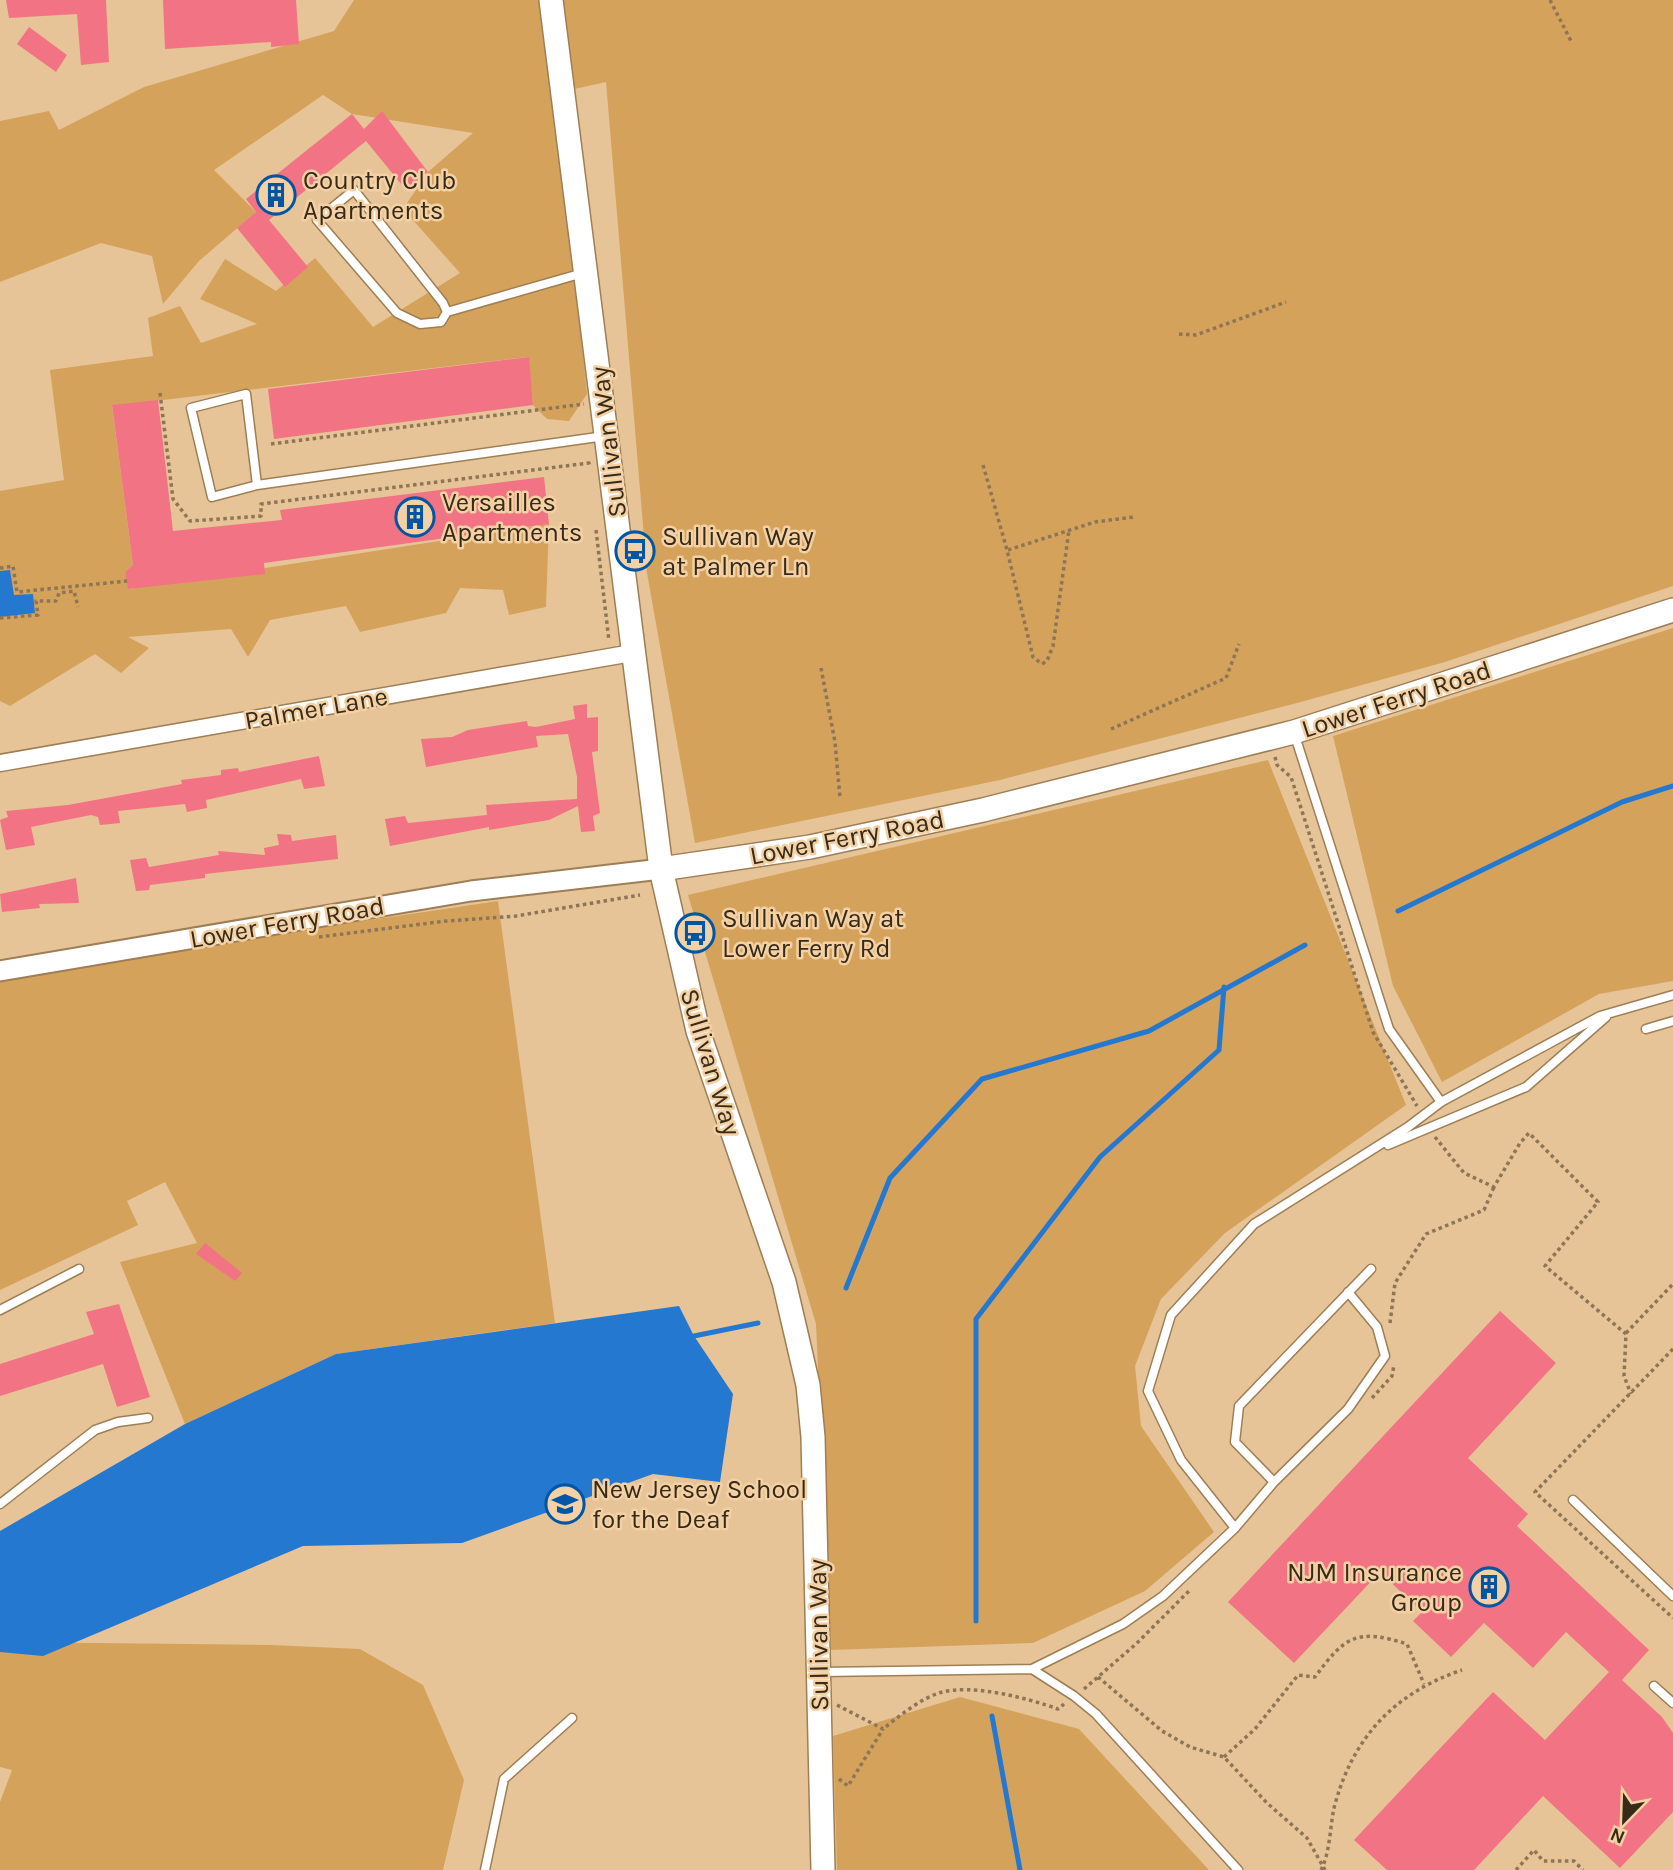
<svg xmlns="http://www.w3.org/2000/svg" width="1673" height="1870" font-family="Karla,sans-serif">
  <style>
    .green { fill: #d5a25c }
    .water { fill: #2478d0 }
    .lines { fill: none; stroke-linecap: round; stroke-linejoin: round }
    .stream { stroke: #2478d0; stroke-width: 5 }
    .building { fill: #f27384 }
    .service-casing { stroke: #9e7e54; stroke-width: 11 }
    .minor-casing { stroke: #9e7e54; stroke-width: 19 }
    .tertiary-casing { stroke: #9e7e54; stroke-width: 23 }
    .secondary-casing { stroke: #9e7e54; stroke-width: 26 }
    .path { stroke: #8d7556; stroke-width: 3.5; stroke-dasharray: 3.5 3.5; stroke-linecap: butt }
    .service { stroke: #fff; stroke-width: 8 }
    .minor { stroke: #fff; stroke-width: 16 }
    .tertiary { stroke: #fff; stroke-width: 19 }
    .secondary { stroke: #fff; stroke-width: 23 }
    .labels { text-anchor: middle; stroke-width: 5; stroke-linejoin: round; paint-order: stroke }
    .poi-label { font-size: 26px; fill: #372a18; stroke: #f3d1a4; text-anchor: start }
    .street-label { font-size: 26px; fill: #372a18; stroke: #f3d1a4 }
  </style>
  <rect width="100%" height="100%" fill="#e6c497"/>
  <path class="green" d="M 354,0 L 1673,0 L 1673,586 L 1445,662 L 1297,703 L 1000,780 L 695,843 L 647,573 L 606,82 L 556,93 L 587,394 L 569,421 L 547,419 L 533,405 L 528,357 L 112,406 L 133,565 L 125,572 L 129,589 L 549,524 L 546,607 L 509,615 L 503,590 L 460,588 L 446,613 L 360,632 L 346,606 L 270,620 L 248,657 L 231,629 L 128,637 L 149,648 L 121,673 L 95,654 L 10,706 L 0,701 L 0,491 L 64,480 L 50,370 L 153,356 L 148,318 L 180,306 L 201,343 L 257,324 L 200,299 L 225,259 L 276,291 L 315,258 L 373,327 L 460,273 L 403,209 L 428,172 L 473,133 L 352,114 L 323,95 L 214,170 L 256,212 L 199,261 L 163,304 L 152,256 L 101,243 L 0,282 L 0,121 L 49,111 L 59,130 L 144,87 L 334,31 Z
    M 1673,628 L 1673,981 L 1599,994 L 1442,1082 L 1393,986 L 1333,736 Z
    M 1268,760 L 1406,1105 L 1225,1233 L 1161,1299 L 1135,1366 L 1141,1426 L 1214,1532 L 1145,1591 L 1033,1643 L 831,1650 L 816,1324 L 688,895 Z
    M 498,901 L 555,1323 L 336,1354 L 185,1424 L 120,1262 L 197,1243 L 165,1182 L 127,1201 L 138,1225 L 0,1290 L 0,975 Z
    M 0,1642 L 271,1645 L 360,1649 L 423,1685 L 464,1780 L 443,1870 L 0,1870 L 0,1802 L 12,1770 L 0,1767 Z
    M 960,1697 L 1079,1729 L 1209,1870 L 837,1870 L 833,1736 Z"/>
  <path class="water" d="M 10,570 L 14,595 L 33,594 L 35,613 L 0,617 L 0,571 Z
    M 679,1306 L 694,1336 L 733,1394 L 720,1482 L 653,1474 L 462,1543 L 303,1546 L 43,1656 L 0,1652 L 0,1531 L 185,1424 L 336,1354 Z"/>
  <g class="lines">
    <path class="stream" d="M 1398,911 L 1622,802 L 1673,786
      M 846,1288 L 890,1178 L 982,1079 L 1149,1031 L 1305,945
      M 694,1336 L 758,1323
      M 976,1621 L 976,1319 L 1100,1157 L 1219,1050 L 1224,987
      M 992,1716 L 1020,1870"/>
  </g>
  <path class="building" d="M 6,0 L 106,0 L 109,62 L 81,65 L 77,14 L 9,18 Z
    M 163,0 L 296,0 L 299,44 L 271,47 L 271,42 L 165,49 Z
    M 29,27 L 67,55 L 56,72 L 17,44 Z
    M 382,111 L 428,172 L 406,190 L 366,141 L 269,220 L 308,267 L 285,287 L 237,228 L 256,212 L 246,199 L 352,114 L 364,129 Z
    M 529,357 L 533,405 L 274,439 L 268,389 Z
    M 158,400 L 173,531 L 282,520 L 280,510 L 544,477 L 549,524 L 264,563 L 265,574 L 128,589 L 125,572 L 133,565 L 112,405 Z
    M 587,704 L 587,718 L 598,717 L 598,751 L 592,752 L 600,813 L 593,816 L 595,831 L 581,832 L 578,806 L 549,820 L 489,830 L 489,827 L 390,846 L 385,819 L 405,816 L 408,823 L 487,815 L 486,805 L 577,799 L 577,777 L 568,734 L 536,736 L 538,747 L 426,767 L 421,739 L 452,737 L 468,730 L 527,721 L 528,726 L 536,727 L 575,719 L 573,706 Z
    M 319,756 L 325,786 L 304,789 L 301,779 L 206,800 L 207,808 L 187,812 L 185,804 L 118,811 L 120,823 L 100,825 L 98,817 L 91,815 L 31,827 L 35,845 L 6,850 L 0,820 L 8,817 L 6,811 L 68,805 L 182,784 L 181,780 L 221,775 L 221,770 L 238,768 L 239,772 Z
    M 277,834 L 291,835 L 292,841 L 336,835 L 338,859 L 205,874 L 205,878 L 150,885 L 149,890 L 136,891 L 130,860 L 146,858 L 149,867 L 219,855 L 218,851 L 265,855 L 264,848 L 279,845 Z
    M 76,878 L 79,903 L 39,904 L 40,908 L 2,912 L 0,894 Z
    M 205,1243 L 242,1273 L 235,1281 L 196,1254 Z
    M 119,1304 L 150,1397 L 117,1407 L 103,1364 L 0,1396 L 0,1364 L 94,1334 L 86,1312 Z
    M 1500,1311 L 1556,1363 L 1468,1458 L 1528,1514 L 1517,1526 L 1649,1650 L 1622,1680 L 1662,1717 L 1673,1733 L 1673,1812 L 1620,1868 L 1543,1796 L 1474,1870 L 1387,1870 L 1354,1840 L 1493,1692 L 1545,1740 L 1609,1672 L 1566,1632 L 1533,1668 L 1484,1623 L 1451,1657 L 1413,1621 L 1422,1612 L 1380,1572 L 1294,1663 L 1228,1602 Z"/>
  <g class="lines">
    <g class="service-casing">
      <path id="service" d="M 447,312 L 441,322 L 420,324 L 397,313 L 317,220 L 354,190 L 443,303 L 447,312 L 583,273
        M 257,485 L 246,394 L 191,408 L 212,497 L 257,485 L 605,436
        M 1295,736 L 1389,1029 L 1441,1102 L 1600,1016 L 1673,995
        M 1646,1029 L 1673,1021
        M 1388,1145 L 1526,1087 L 1606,1017
        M 0,1310 L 79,1269
        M 1274,1482 L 1235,1442 L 1239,1406 L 1371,1269
        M 1573,1500 L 1673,1596
        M 0,1504 L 95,1430 L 118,1422 L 148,1418
        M 1235,1528 L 1181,1460 L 1148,1391 L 1171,1315 L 1254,1224 L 1408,1127 L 1441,1102
        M 1032,1669 L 1123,1624 L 1163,1596 L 1235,1528 L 1274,1482 L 1348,1409 L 1385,1356 L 1377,1327 L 1348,1292
        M 821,1672 L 1032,1669 L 1074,1696 L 1096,1714 L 1238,1870
        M 1654,1686 L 1673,1703
        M 485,1870 L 504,1779 L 572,1718"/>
    </g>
    <g class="minor-casing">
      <path id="minor" d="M 0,763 L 632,653"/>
    </g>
    <g class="tertiary-casing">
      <path id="tertiary" d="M 0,971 L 471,891 L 661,869"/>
    </g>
    <g class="secondary-casing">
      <path id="secondary" d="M 551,0 L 661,869 L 698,1031 L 784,1282 L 808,1385 L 813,1437 L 823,1870
        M 661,869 L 810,847 L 983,810 L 1294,732 L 1673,610"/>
    </g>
    <path class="path" d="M 1550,0 L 1572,43
      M 1179,334 L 1196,335 L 1286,302
      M 160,393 L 173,499 L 190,521 L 261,516 L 261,504 L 589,463 L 589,467
      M 271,444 L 584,404
      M 983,465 L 1007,550 L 1033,657 L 1042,664 L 1047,661 L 1053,646 L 1069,530
      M 596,530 L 609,641
      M 1008,550 L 1095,522 L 1134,517
      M 0,568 L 13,566 L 17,592 L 127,581
      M 0,618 L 38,615 L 36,601 L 56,601 L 59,593 L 74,591 L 78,607
      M 821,668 L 835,742 L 840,798
      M 1111,729 L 1226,678 L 1239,644
      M 1275,757 L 1277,765 L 1291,777 L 1373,1032 L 1417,1106
      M 319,937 L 446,921 L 516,916 L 640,895
      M 1435,1137 L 1464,1173 L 1494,1187 L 1520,1143 L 1529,1133 L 1598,1202 L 1545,1266 L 1626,1334 L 1624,1376 L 1631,1394
      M 1390,1323 L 1395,1283 L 1426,1234 L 1484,1210 L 1494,1187
      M 1626,1333 L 1673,1284
      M 1673,1349 L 1535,1492 L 1673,1618
      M 1372,1398 L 1392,1376 L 1394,1365
      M 1098,1677 L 1162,1731 L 1190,1747 L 1224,1757 L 1267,1803 L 1307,1838 L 1325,1870
      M 1084,1689 L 1136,1644 L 1191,1589
      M 837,1705 L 883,1729 C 898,1717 920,1699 939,1693 C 971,1683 1027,1698 1058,1709 L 1064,1704
      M 1224,1757 L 1255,1729 L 1298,1675 L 1315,1677 C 1345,1636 1357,1628 1407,1644 L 1424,1684
      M 839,1779 L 848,1786 L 883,1729
      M 1321,1870 C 1330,1853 1330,1827 1334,1808 C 1352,1738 1394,1693 1462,1670
      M 1516,1870 L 1534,1850 L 1543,1861 L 1574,1861 L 1583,1870"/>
    <use href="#service" class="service"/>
    <use href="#minor" class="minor"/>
    <use href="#tertiary" class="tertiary"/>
    <use href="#secondary" class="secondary"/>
  </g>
  <defs>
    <g id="building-ring" transform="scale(2.0125)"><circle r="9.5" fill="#f3d1a4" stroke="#0056a4" stroke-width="1.5"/><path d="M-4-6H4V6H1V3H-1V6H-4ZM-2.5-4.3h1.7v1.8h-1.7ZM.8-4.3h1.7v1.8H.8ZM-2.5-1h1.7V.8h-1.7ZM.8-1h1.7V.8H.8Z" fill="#0056a4"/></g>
    <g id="bus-ring" transform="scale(2.0125)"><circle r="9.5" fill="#f3d1a4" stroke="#0056a4" stroke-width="1.5"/><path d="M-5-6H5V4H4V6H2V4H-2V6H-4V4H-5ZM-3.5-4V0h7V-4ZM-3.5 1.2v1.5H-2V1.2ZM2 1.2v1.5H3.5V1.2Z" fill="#0056a4"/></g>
    <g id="school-ring" transform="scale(2.0125)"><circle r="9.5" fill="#f3d1a4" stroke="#0056a4" stroke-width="1.5"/><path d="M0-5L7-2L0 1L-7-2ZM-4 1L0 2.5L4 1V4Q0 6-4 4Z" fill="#0056a4"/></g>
  </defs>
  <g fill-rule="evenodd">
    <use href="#building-ring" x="276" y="195"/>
    <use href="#building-ring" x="415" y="517"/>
    <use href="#bus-ring" x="635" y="551"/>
    <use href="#bus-ring" x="695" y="933"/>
    <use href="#school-ring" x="565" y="1504"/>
    <use href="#building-ring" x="1489" y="1587"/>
  </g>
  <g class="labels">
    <g class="poi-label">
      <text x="303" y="189">Country Club<tspan x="303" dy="30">Apartments</tspan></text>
      <text x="442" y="511">Versailles<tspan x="442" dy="30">Apartments</tspan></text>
      <text x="662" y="545">Sullivan Way<tspan x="662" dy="30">at Palmer Ln</tspan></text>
      <text x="722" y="927">Sullivan Way at<tspan x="722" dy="30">Lower Ferry Rd</tspan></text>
      <text x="592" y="1498">New Jersey School<tspan x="592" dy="30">for the Deaf</tspan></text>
      <text x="1462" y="1581" text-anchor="end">NJM Insurance<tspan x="1462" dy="30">Group</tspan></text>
    </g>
    <g class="street-label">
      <text transform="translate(608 442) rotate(-97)" y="9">Sullivan Way</text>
      <text transform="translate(1396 699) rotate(-18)" y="9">Lower Ferry Road</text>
      <text transform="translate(316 708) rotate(-10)" y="9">Palmer Lane</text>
      <text transform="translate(847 837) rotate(-11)" y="9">Lower Ferry Road</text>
      <text transform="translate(287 922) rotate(-10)" y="9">Lower Ferry Road</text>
      <text transform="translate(711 1062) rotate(73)" y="9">Sullivan Way</text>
      <text transform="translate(818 1635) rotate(-91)" y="9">Sullivan Way</text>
    </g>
  </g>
  <g transform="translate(1624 1821) rotate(203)" stroke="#f3d1a4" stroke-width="5" paint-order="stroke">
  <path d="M0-5L12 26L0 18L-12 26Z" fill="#372a18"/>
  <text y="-10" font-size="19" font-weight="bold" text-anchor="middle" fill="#372a18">N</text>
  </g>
</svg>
